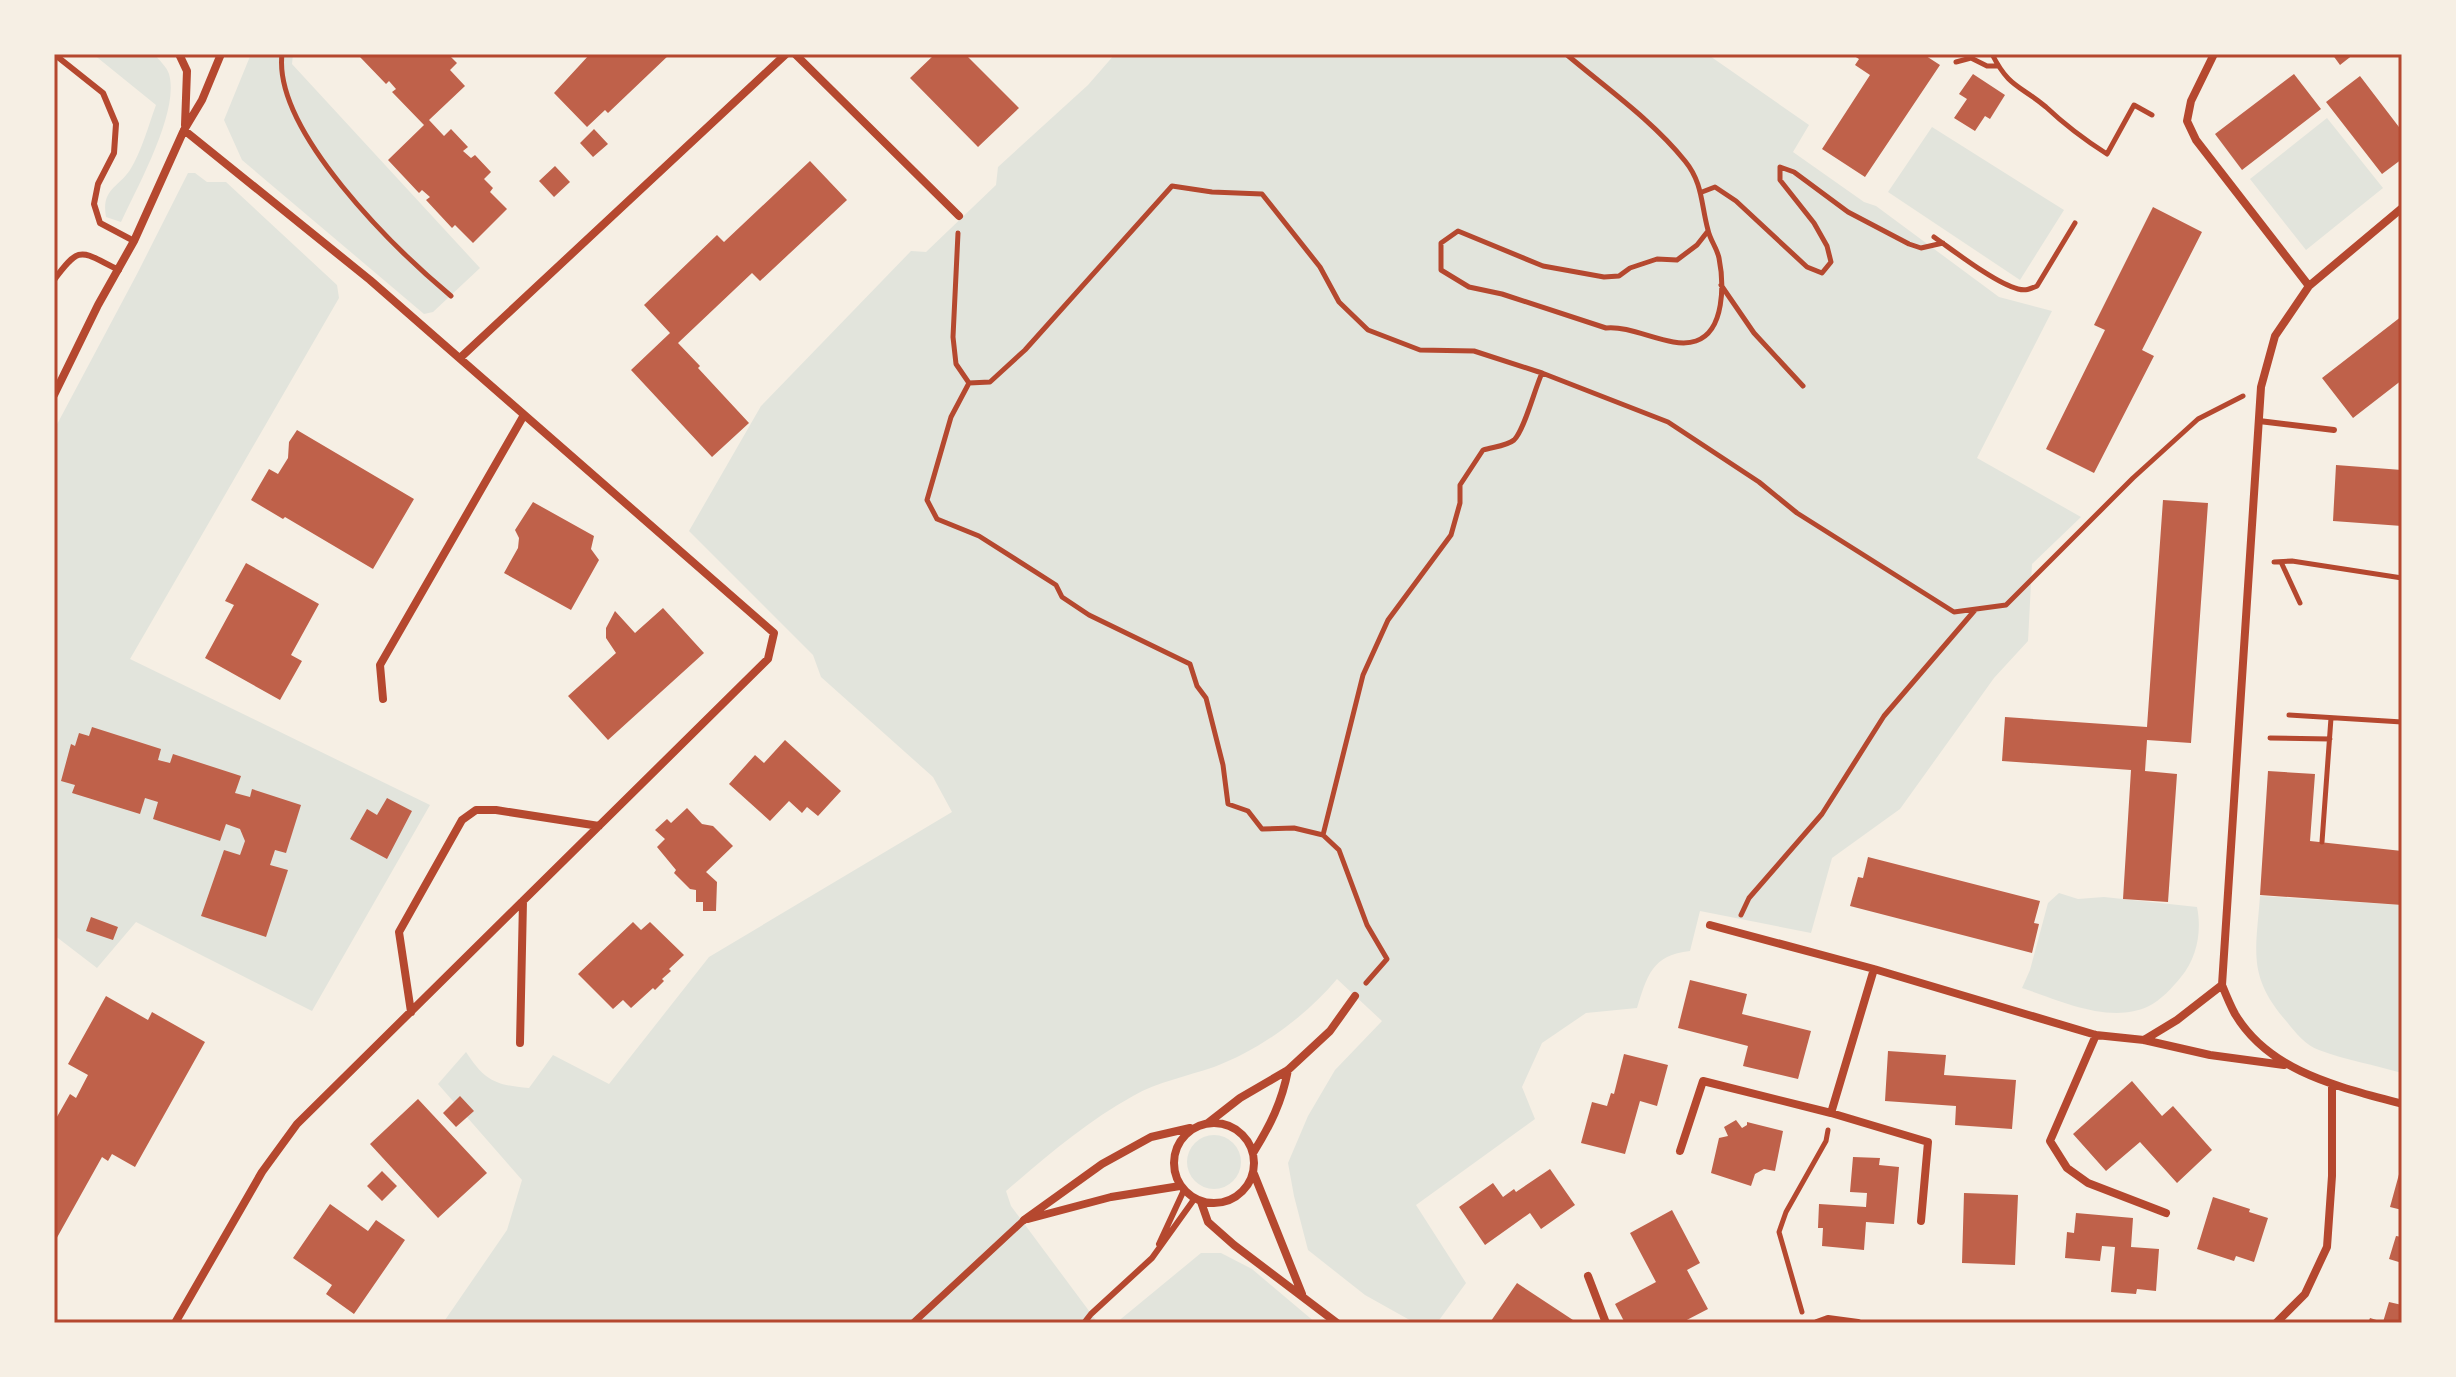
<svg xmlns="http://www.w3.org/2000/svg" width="2456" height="1377" font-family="Jost,sans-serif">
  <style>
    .green { fill: #e2e4dc }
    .building { fill: #bf614a }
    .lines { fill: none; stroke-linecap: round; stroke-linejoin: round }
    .path { stroke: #b5482f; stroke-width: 5 }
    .service { stroke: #b5482f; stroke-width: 6 }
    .pedestrian { stroke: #b5482f; stroke-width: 7 }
    .minor { stroke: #b5482f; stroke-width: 8 }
    .neatline { fill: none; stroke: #b5482f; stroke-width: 3 }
  </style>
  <rect width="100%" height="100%" fill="#f6efe4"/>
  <path class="green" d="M 93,54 L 154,54 C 159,60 167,67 169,74 C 180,111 137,187 121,222 L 106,217 C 101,189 118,188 130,170 C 141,153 149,124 156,105 Z
    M 251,54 L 293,54 L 292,64 L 480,268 L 433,312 L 424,314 L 242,160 L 224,120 Z
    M 1115,54 L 1707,54 L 1809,125 L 1793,152 L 1864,202 L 1876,206 L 1999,297 L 2052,311 L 1977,458 L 2081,517 L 2032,564 L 2028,641 L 1994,678 L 1900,809 L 1832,858 L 1811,933 L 1700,911 L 1690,951 C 1652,955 1647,976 1637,1008 L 1586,1013 L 1542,1043 L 1522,1087 L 1535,1119 L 1416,1205 L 1466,1283 L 1437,1323 L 1415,1323 L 1365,1295 L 1308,1250 L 1294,1196 L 1288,1163 L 1308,1116 L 1335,1070 L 1382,1021 L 1337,979 C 1306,1016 1260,1050 1214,1067 C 1188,1076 1157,1082 1133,1096 C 1086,1122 1047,1156 1006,1191 L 1011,1206 L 1098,1323 L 443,1323 L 507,1230 L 522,1180 L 438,1084 L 466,1052 C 485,1081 495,1085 529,1088 L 553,1055 L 609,1084 L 709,957 L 952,812 L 933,777 L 821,677 L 813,655 L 689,531 L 761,406 L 911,251 L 926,252 L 996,185 L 998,167 L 1088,85 Z
    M 2327,118 L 2383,188 L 2306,250 L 2250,179 Z
    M 1932,127 L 2064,210 L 2020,280 L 1888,192 Z
    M 188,173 L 195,173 L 207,182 L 226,182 L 337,285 L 339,298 L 130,659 L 430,805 L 312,1011 L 136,922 L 97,968 L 54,935 L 54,430 L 137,274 Z
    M 2059,893 L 2078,899 L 2104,897 L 2197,907 C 2202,931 2197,958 2181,977 C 2172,988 2161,1000 2149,1006 C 2110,1025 2059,1000 2022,988 L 2030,970 L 2048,903 Z
    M 2260,896 L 2402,905 L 2402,1073 C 2375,1065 2345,1060 2319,1050 C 2306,1046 2295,1032 2287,1022 C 2247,976 2256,952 2260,896 Z
    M1187 1162a27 27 0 1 1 54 0a27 27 0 1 1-54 0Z
    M 1201,1253 L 1221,1253 L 1252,1269 L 1316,1323 L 1116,1323 Z"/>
  <path class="building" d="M 363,54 L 448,54 L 457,63 L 450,70 L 465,86 L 429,120 L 444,136 L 451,129 L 468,147 L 463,151 L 471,158 L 475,155 L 491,172 L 484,179 L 493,188 L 490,192 L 507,209 L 473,243 L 455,225 L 452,228 L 426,200 L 430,197 L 422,190 L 419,193 L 388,160 L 424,125 L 392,92 L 396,89 L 389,81 L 386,84 L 360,57 Z
    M 590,54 L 670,54 L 608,113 L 605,110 L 587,127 L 554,93 Z
    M 935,54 L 965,54 L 1019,108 L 978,147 L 910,78 Z
    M 1851,54 L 1923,54 L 1940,65 L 1865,177 L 1822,149 L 1870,75 L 1855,65 L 1859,59 Z
    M 2332,54 L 2354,54 L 2340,65 Z
    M 1973,74 L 2005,95 L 1990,119 L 1985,116 L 1975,131 L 1954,118 L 1967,99 L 1959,94 Z
    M 2294,74 L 2321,109 L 2242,170 L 2215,134 Z
    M 2360,76 L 2402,131 L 2402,159 L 2382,174 L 2326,102 Z
    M 594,129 L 608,144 L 593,157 L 580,143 Z
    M 810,161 L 847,200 L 760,281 L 752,273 L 678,343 L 700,366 L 698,368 L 749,423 L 712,457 L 631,370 L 670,333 L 644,305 L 717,235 L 724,242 Z
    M 555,166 L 570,182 L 554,197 L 539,181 Z
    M 2153,207 L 2202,232 L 2142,350 L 2154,356 L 2094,473 L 2046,449 L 2105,330 L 2094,325 Z
    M 2402,316 L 2402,380 L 2353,418 L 2322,378 Z
    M 297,430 L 414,499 L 373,569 L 285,517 L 283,519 L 251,500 L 269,469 L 278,474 L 288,458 L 289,442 Z
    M 2336,465 L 2402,470 L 2402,526 L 2333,521 Z
    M 2163,500 L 2208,503 L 2191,743 L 2147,740 L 2145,771 L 2177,774 L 2168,902 L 2123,899 L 2131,770 L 2002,761 L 2005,717 L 2147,727 Z
    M 533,502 L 594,536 L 591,549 L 599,560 L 571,610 L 504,573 L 518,548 L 519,538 L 515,530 Z
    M 246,563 L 319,604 L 291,655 L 302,661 L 280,700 L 205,658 L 234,605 L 225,601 Z
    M 663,608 L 704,653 L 608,740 L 568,696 L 616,653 L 606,638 L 606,628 L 615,611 L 635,633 Z
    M 92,727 L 161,749 L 158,760 L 170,763 L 173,754 L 241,776 L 235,793 L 250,797 L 252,789 L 301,805 L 286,853 L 275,850 L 270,865 L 288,870 L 266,937 L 201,916 L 224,850 L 240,855 L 245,841 L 240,829 L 226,824 L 220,841 L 153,819 L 158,802 L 145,798 L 140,814 L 72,793 L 75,785 L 61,781 L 71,744 L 75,746 L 79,733 L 89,736 Z
    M 785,740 L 841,791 L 818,816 L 807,807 L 802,813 L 789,801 L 770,821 L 729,784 L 755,755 L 764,763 Z
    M 2268,771 L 2315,774 L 2310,841 L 2402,851 L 2402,905 L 2260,895 Z
    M 387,798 L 412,811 L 387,859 L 350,839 L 367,809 L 377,815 Z
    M 687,808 L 702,824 L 713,826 L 733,846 L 706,872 L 717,882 L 716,911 L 703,911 L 703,902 L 696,902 L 696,890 L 690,889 L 674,873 L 676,870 L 657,847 L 665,839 L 655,830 L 667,819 L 671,823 Z
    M 1868,857 L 2040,901 L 2034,923 L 2039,924 L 2032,953 L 1850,906 L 1858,877 L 1863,878 Z
    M 91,917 L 118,927 L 113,940 L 86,931 Z
    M 633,922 L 641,930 L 650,922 L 684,955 L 669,969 L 671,971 L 662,979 L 664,981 L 655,990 L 653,988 L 631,1008 L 623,1000 L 613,1009 L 578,974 Z
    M 1690,980 L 1747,994 L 1742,1014 L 1811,1031 L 1798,1079 L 1743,1066 L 1748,1046 L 1678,1028 Z
    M 106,996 L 148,1020 L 152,1012 L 205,1042 L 135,1167 L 112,1154 L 108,1161 L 102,1157 L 54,1243 L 54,1122 L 70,1094 L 76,1098 L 88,1075 L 68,1064 Z
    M 1888,1051 L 1946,1055 L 1944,1075 L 2016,1080 L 2012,1129 L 1955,1125 L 1956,1106 L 1885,1101 Z
    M 1624,1054 L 1668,1065 L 1657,1106 L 1640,1101 L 1625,1154 L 1581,1143 L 1592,1102 L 1607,1106 L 1611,1093 L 1614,1094 Z
    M 2132,1081 L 2162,1116 L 2173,1106 L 2212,1150 L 2177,1183 L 2140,1142 L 2106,1171 L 2073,1134 Z
    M 460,1096 L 474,1111 L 456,1127 L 443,1113 Z
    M 418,1099 L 487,1173 L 438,1218 L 370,1144 Z
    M 1736,1120 L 1742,1128 L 1747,1125 L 1747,1122 L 1783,1131 L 1775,1171 L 1764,1169 L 1755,1174 L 1751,1186 L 1711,1173 L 1719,1138 L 1728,1136 L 1724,1127 Z
    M 1853,1157 L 1880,1158 L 1879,1165 L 1899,1167 L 1894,1224 L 1866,1222 L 1864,1250 L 1822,1246 L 1823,1228 L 1818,1228 L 1819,1204 L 1866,1207 L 1867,1193 L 1850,1192 Z
    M 2401,1167 L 2402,1168 L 2402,1210 L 2390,1207 Z
    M 1550,1169 L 1575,1205 L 1541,1229 L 1530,1213 L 1485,1245 L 1459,1207 L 1493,1183 L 1503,1197 L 1514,1189 L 1516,1192 Z
    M 382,1171 L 397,1186 L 382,1201 L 367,1186 Z
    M 1964,1193 L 2018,1195 L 2015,1265 L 1962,1263 Z
    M 2213,1197 L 2250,1209 L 2249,1212 L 2268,1218 L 2254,1262 L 2236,1256 L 2234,1261 L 2197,1249 Z
    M 330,1204 L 368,1231 L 376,1220 L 405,1240 L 354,1314 L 326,1294 L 332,1285 L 293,1258 Z
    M 1672,1210 L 1700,1263 L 1687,1270 L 1708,1309 L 1681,1323 L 1625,1323 L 1615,1304 L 1656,1282 L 1630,1233 Z
    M 2076,1213 L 2133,1218 L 2131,1247 L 2159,1249 L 2156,1291 L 2137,1289 L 2136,1294 L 2111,1292 L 2115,1247 L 2102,1246 L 2100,1261 L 2065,1258 L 2067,1232 L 2074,1233 Z
    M 2396,1236 L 2402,1237 L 2402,1263 L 2389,1259 Z
    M 1517,1283 L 1573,1320 L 1571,1323 L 1491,1321 Z
    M 2389,1302 L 2402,1305 L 2402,1323 L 2368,1323 L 2370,1318 L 2383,1322 Z"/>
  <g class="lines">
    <path class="path" d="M 282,54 C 273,131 395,249 451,296
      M 1566,54 C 1606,88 1652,120 1685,161 C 1703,183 1701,205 1708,230 C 1710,240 1717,248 1719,258 C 1724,283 1725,331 1696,341 C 1671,350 1634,325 1606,328 L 1502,294 L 1469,287 L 1441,270 L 1441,243 L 1458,231 L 1543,266 L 1604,277 L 1619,276 L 1630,268 L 1657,259 L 1677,260 L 1697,245 L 1708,231
      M 1992,54 C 2009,88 2020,85 2046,107 C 2065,125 2085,140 2107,154 L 2134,105 L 2152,115
      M 1956,62 L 1971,58 L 1987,66 L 1998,66
      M 1702,192 L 1715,187 L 1736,201 L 1807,267 L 1822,273 L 1831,262 L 1827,246 L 1814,223 L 1780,180 L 1780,167 L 1794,172 L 1848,212 L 1909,244 L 1921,248 L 1943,243
      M 958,233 L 953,337 L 956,364 L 969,383 L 951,417 L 927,500 L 937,519 L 979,536 L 1056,585 L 1062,597 L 1089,615 L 1190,664 L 1197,686 L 1206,698 L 1223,765 L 1228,804 L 1248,811 L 1262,829 L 1294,828 L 1323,835 L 1339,850 L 1367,925 L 1387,959 L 1366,983
      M 1934,237 C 1954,251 1995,283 2018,289 C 2026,291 2030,289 2037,286 L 2075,223
      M 1721,285 L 1754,333 L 1803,386
      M 969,383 L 990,382 L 1025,350 L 1172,186 L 1212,192 L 1262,194 L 1320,267 L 1339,302 L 1368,330 L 1420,350 L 1474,351 L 1542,373
      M 2274,562 L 2292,561 L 2402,578
      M 2281,562 L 2300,603
      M 2289,715 L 2402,722
      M 2270,738 L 2330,739
      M 1323,835 L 1363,675 L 1388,620 L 1451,535 L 1460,503 L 1460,485 L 1483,450 C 1492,447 1507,446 1514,440 C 1524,431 1535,388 1542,373 L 1668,422 L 1759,482 L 1797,513 L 1954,612 L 2006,605 L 2133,478 L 2198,419 L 2243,396
      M 2322,842 L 2331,718
      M 1741,915 L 1749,898 L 1822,814 L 1884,716 L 1975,610
      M 1802,1312 L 1779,1232 L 1786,1212 L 1826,1141 L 1828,1130"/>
    <path class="service" d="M 54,54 L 103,93 L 116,124 L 114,153 L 98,184 L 94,204 L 100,223 L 134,241
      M 54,280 C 81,243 81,252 119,270
      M 2259,421 L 2334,430
      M 1159,1244 L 1184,1190
      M 1084,1323 L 1091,1314 L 1152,1258 L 1195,1198"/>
    <path class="pedestrian" d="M 913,1323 L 1024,1220"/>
    <path class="minor" d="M 179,54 L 187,71 L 185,125
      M 795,54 L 959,216
      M 2214,54 L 2191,101 L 2187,121 L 2196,140 L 2309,286
      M 2402,208 L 2309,286 L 2275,336 L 2261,387 L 2222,985 C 2226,995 2230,1005 2235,1014 C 2270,1073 2341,1087 2402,1104
      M 460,358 L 786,54
      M 54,395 L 98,305 L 134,241 L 184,130 L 202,100 L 221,54
      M 383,699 L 380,665 L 524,415
      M 1710,925 L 1874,969 L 2096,1035 L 2144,1040 L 2210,1055 L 2284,1065
      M 411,1012 L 399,932 L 462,820 L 476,810 L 496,810 L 599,826
      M 2096,1035 L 2050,1141 L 2067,1168 L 2088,1183 L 2166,1213
      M 2144,1040 L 2177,1020 L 2222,985
      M 520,1043 L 523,901
      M 1831,1113 L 1874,969
      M1174 1163a40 40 0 1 1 80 0a40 40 0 1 1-80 0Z
      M 1208,1123 L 1240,1098 L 1288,1070 L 1330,1031 L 1355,996
      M 1680,1151 L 1703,1081 L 1831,1113 L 1928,1142 L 1921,1221
      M 1253,1153 C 1270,1126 1282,1102 1288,1070
      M 1254,1174 L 1302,1294
      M 1201,1202 L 1208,1222 L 1234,1245 L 1337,1323
      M 1028,1219 L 1111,1197 L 1180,1186
      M 1024,1220 L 1102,1164 L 1151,1137 L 1190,1128
      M 1588,1276 L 1606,1323
      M 175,1323 L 262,1172 L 297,1124 L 768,659 L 774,633 L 370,280 L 184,130
      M 1817,1323 L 1828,1319 L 1858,1323
      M 2276,1323 L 2305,1294 L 2327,1247 L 2332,1176 L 2332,1085"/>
  </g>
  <rect width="2456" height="1377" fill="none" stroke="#f6efe4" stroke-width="112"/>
  <rect x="56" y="56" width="2344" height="1265" class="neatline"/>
</svg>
